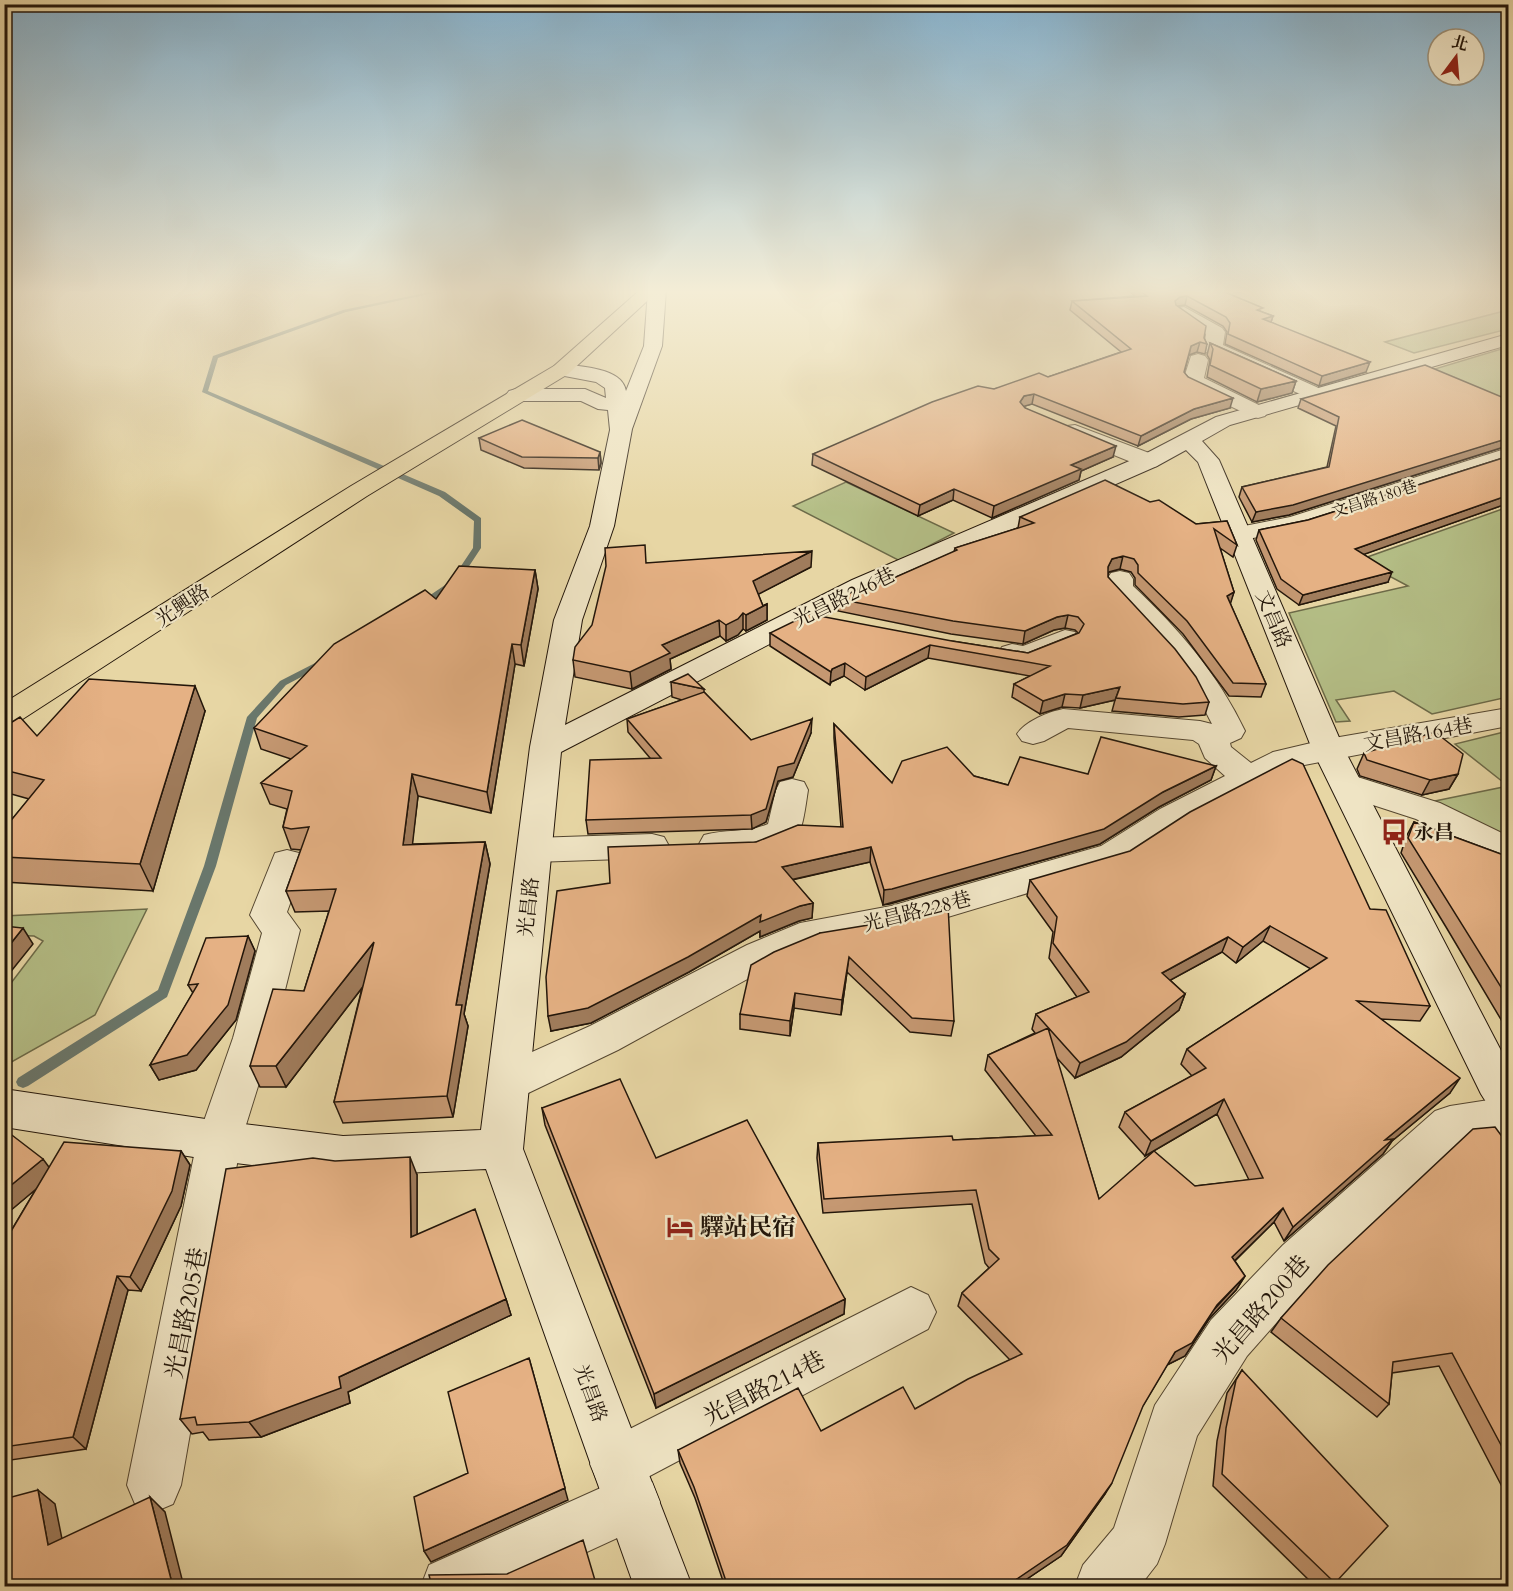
<svg xmlns="http://www.w3.org/2000/svg" width="1513" height="1591" font-family="Cardo,'Noto Serif TC',serif">
  <style>
    .green { fill: #b4be86; stroke: #6c6a48; stroke-width: 1.5 }
    .lines { fill: none; stroke-linecap: round; stroke-linejoin: round }
    .stream { fill: #69776c; fill-rule: evenodd }
    .street-casing { stroke: #544630; stroke-width: 2 }
    .secondary-casing { stroke: #23160a; stroke-width: 2 }
    .primary-casing { stroke: #23160a; stroke-width: 2 }
    .street { fill: #efe4c4; fill-rule: evenodd }
    .secondary { fill: #efe4c4; fill-rule: evenodd }
    .primary { fill: #e7d6a4; fill-rule: evenodd }
    .wall { fill: #c59872; stroke: #23160a; stroke-width: 1.5; fill-rule: evenodd }
    .shaded-wall { fill: #a07c5c; stroke: #23160a; stroke-width: 1.5 }
    .building { fill: #e5b184; stroke: #23160a; stroke-width: 1.5 }
    .labels { text-anchor: middle; stroke-width: 4.5; stroke-linejoin: round; paint-order: stroke }
    .far-street-label { font-size: 16px; fill: #23160a; stroke: #efe4c4 }
    .street-label { font-size: 20px; fill: #23160a; stroke: #efe4c4 }
    .poi-label { font-size: 20px; font-weight: bold; fill: #23160a; stroke: #efe4c4; text-anchor: start }
    .near-poi-label { font-size: 24px; font-weight: bold; fill: #23160a; stroke: #efe4c4; text-anchor: start }
    .near-street-label { font-size: 24px; fill: #23160a; stroke: #efe4c4 }
  </style>
  <rect width="100%" height="100%" fill="#e7d6a4"/>
  <filter id="stains"><feTurbulence type="fractalNoise" baseFrequency=".00333" numOctaves="4"/><feColorMatrix values="0 0 0 0 .2 0 0 0 0 .09 0 0 0 0 .02 0 0 0 .5 -.17"/></filter>
  <radialGradient id="worn" r=".72"><stop offset=".6" stop-color="#630" stop-opacity="0"/><stop offset="1" stop-color="#630" stop-opacity=".3"/></radialGradient>
  <path class="green" d="M 1508,310 L 1508,329 L 1414,353 L 1385,342 Z
    M 1508,347 L 1508,405 L 1428,371 Z
    M 846,482 L 954,533 L 900,561 L 793,506 Z
    M 1508,507 L 1508,697 L 1432,714 L 1394,691 L 1336,700 L 1350,721 L 1336,722 L 1289,613 L 1408,586 L 1359,560 Z
    M 1508,731 L 1508,840 L 1425,803 L 1508,786 L 1455,744 Z
    M 147,909 L 95,1015 L 8,1064 L 5,1063 L 5,991 L 43,941 L 34,936 L 5,935 L 4,916 Z"/>
  <g class="lines">
    <path class="stream" d="M 439,290 L 448,290 L 346,312 L 218,358 L 208,391 L 445,492 L 481,518 L 481,548 L 458,583 L 423,607 L 419,604 L 420,602 L 451,581 L 473,548 L 474,521 L 439,496 L 202,392 L 213,356 L 343,310 Z
      M 321,660 L 326,663 L 324,665 L 286,685 L 257,718 L 216,866 L 167,997 L 28,1086 L 23,1088 L 18,1086 L 16,1082 L 18,1078 L 158,990 L 204,866 L 247,717 L 280,681 Z"/>
    <g class="street-casing">
      <path id="street" d="M 1184,307 L 1222,328 L 1225,332 L 1223,345 L 1323,390 L 1326,394 L 1323,398 L 1309,398 L 1206,352 L 1204,348 L 1206,334 L 1175,312 L 1178,308 Z
        M 1198,354 L 1205,356 L 1208,360 L 1204,378 L 1265,408 L 1268,412 L 1265,416 L 1258,418 L 1251,416 L 1186,385 L 1183,381 L 1191,356 Z
        M 1075,425 L 1157,456 L 1160,461 L 1157,466 L 1149,468 L 1141,466 L 1067,436 L 1064,431 L 1067,426 Z
        M 1508,448 L 1508,462 L 1304,528 L 1238,541 L 1229,539 L 1226,534 L 1229,529 L 1290,517 Z
        M 1120,571 L 1129,573 L 1133,579 L 1133,586 C 1179,629 1218,674 1245,731 L 1241,738 L 1230,743 L 1231,747 L 1251,763 L 1273,752 L 1328,739 L 1508,708 L 1508,726 L 1294,767 L 1184,825 L 1125,864 L 891,934 L 819,946 L 773,965 L 618,1050 L 524,1095 L 509,1100 L 494,1095 L 488,1082 L 494,1069 L 590,1026 L 747,945 L 800,923 L 891,906 L 1101,846 L 1160,809 L 1225,776 L 1205,758 L 1199,744 L 1193,740 L 1068,728 L 1044,741 L 1033,744 L 1022,741 L 1017,734 C 1026,721 1048,712 1063,709 L 1200,721 L 1212,724 L 1194,689 L 1173,660 L 1107,588 L 1107,579 L 1111,573 Z
        M 1065,630 L 1075,632 L 1079,638 C 1073,647 1038,663 1026,663 C 1019,664 1009,661 1002,659 L 998,653 L 1002,647 L 1012,644 L 1023,646 Z
        M 1348,774 L 1440,803 L 1508,836 L 1508,862 L 1496,859 L 1416,819 L 1336,793 L 1332,785 L 1336,777 Z
        M 792,779 L 804,782 L 808,790 C 806,802 803,832 795,840 C 775,856 728,859 704,853 L 699,844 L 704,835 C 726,829 747,833 768,824 L 776,790 L 780,782 Z
        M 652,834 L 664,837 L 669,846 L 664,855 L 652,858 L 534,862 L 522,859 L 517,850 L 522,841 L 534,838 Z
        M 287,850 L 299,853 L 305,862 L 287,912 L 300,930 L 273,1038 L 241,1141 L 181,1485 L 173,1504 L 154,1512 L 135,1504 L 127,1485 L 197,1141 L 233,1038 L 262,933 L 250,915 L 275,853 Z
        M 1508,1097 L 1508,1135 L 1461,1142 L 1317,1277 L 1247,1356 L 1197,1436 L 1165,1544 L 1157,1564 L 1140,1586 L 1075,1586 L 1083,1565 L 1114,1528 L 1155,1405 L 1211,1320 L 1283,1245 L 1435,1111 L 1450,1106 Z
        M 911,1287 L 928,1295 L 936,1312 L 928,1329 L 644,1479 L 652,1482 L 660,1502 L 652,1522 L 513,1586 L 421,1586 L 429,1565 L 605,1486 L 598,1483 L 590,1464 L 598,1445 Z"/>
    </g>
    <g class="secondary-casing">
      <path id="secondary" d="M 648,290 L 666,290 L 662,346 L 632,429 L 614,526 L 582,620 L 565,725 L 852,580 L 1141,456 L 1216,417 L 1508,334 L 1508,345 L 1230,425 L 1202,441 L 1219,460 L 1344,749 L 1508,1064 L 1508,1118 L 1493,1113 L 1481,1094 L 1312,749 L 1198,462 L 1186,450 L 1157,466 L 870,592 L 561,752 L 523,1149 L 692,1586 L 634,1586 L 486,1169 L 343,1176 L 219,1161 L 4,1127 L 4,1089 L 219,1121 L 343,1136 L 481,1130 L 530,747 L 554,620 L 590,526 L 610,430 L 608,410 L 598,409 L 581,401 L 516,401 L 509,399 L 506,395 L 509,391 L 516,389 L 585,389 L 606,398 L 605,388 L 596,382 L 554,374 L 551,370 L 554,366 L 561,364 C 580,367 622,367 626,391 L 644,346 Z"/>
    </g>
    <g class="primary-casing">
      <path id="primary" d="M 640,290 L 659,290 L 568,374 L 367,496 L 15,724 L 4,726 L 4,703 L 351,486 L 554,366 Z"/>
    </g>
    <use href="#street" class="street"/>
    <use href="#secondary" class="secondary"/>
    <use href="#primary" class="primary"/>
  </g>
  <path class="wall" d="M 1128,290 L 1220,290 L 1262,312 L 1273,316 L 1271,322 L 1366,372 L 1319,386 L 1225,344 L 1227,332 L 1223,326 L 1185,305 L 1178,306 L 1204,338 L 1207,344 L 1205,354 L 1197,352 L 1189,355 L 1184,373 L 1188,377 L 1230,408 L 1191,419 L 1138,446 L 1032,404 L 1024,406 L 1025,408 L 1113,457 L 1081,471 L 1079,480 L 992,518 L 953,500 L 918,516 L 812,465 L 813,454 L 994,389 L 1048,377 L 1121,352 L 1070,310 L 1072,301 L 1135,296 Z
    M 1210,343 L 1296,381 L 1292,393 L 1257,402 L 1207,377 L 1210,360 L 1207,355 Z
    M 1301,399 L 1509,400 L 1509,447 L 1507,446 L 1289,515 L 1252,522 L 1239,497 L 1242,487 L 1327,467 L 1336,426 L 1298,408 Z
    M 479,438 L 600,452 L 601,463 L 599,470 L 524,468 L 481,450 Z
    M 1509,456 L 1509,503 L 1364,554 L 1388,582 L 1299,605 L 1277,589 L 1256,540 L 1259,530 L 1308,520 Z
    M 1020,517 L 1196,524 L 1227,521 L 1237,545 L 1233,557 L 1220,548 L 1234,592 L 1230,603 L 1266,684 L 1261,697 L 1229,696 L 1183,634 L 1135,585 L 1135,578 L 1131,572 L 1120,569 L 1109,572 L 1108,574 L 1108,577 L 1209,702 L 1205,715 L 1179,717 L 1112,711 L 1115,700 L 1080,708 L 1062,707 L 1040,714 L 1012,697 L 1014,684 L 1030,676 L 928,658 L 865,690 L 844,676 L 831,682 L 830,685 L 770,646 L 770,633 L 952,641 L 1028,653 L 1078,633 L 1075,630 L 1065,628 L 1054,630 L 1023,644 L 951,634 L 838,611 L 838,599 L 887,581 L 954,552 L 955,548 L 1018,528 Z
    M 646,563 L 811,567 L 758,594 L 763,606 L 767,604 L 767,620 L 746,631 L 743,629 L 738,635 L 726,641 L 720,636 L 670,659 L 671,669 L 632,689 L 575,677 L 573,660 Z
    M 535,570 L 538,589 L 524,666 L 515,664 L 491,813 L 418,796 L 412,844 L 485,842 L 490,864 L 464,1014 L 468,1026 L 453,1117 L 343,1123 L 334,1102 L 362,988 L 286,1087 L 260,1087 L 250,1066 L 304,991 L 329,911 L 295,912 L 286,891 L 301,850 L 291,849 L 283,827 L 287,809 L 270,804 L 261,783 L 291,759 L 261,749 L 254,728 L 436,599 Z
    M 671,682 L 704,689 L 704,692 L 751,740 L 811,733 L 793,777 L 778,781 L 766,822 L 752,829 L 588,834 L 586,820 L 650,758 L 628,732 L 627,719 L 682,700 L 672,697 Z
    M 205,711 L 153,891 L 4,882 L 4,829 L 29,799 L 4,792 L 4,727 L 37,736 Z
    M 834,724 L 892,783 L 974,776 L 1008,785 L 1088,774 L 1216,766 L 1211,780 L 1159,807 L 1100,844 L 890,904 L 883,905 L 870,862 L 792,880 L 813,903 L 812,918 L 799,921 L 760,937 L 760,931 L 689,972 L 591,1023 L 551,1031 L 610,883 L 756,842 L 841,827 L 834,738 Z
    M 1364,753 L 1458,774 L 1449,789 L 1422,795 L 1360,776 L 1357,769 Z
    M 1414,822 L 1509,857 L 1509,1033 L 1446,927 L 1401,853 L 1406,837 Z
    M 1030,880 L 1370,909 L 1430,1006 L 1420,1021 L 1381,1019 L 1450,1093 L 1392,1141 L 1383,1154 L 1284,1241 L 1274,1222 L 1235,1261 L 1245,1276 L 1236,1290 L 1209,1319 L 1185,1356 L 1167,1365 L 1142,1407 L 1105,1494 L 1061,1556 L 1015,1587 L 725,1587 L 695,1498 L 680,1463 L 678,1450 L 821,1431 L 915,1409 L 1010,1360 L 958,1306 L 962,1293 L 989,1268 L 985,1263 L 972,1204 L 823,1213 L 817,1158 L 818,1143 L 953,1140 L 1036,1136 L 985,1070 L 988,1055 L 1035,1033 L 1032,1029 L 1036,1014 L 1077,997 L 1049,958 L 1053,932 L 1027,896 ZM 1263,941 L 1311,969 L 1187,1049 L 1181,1064 L 1192,1076 L 1125,1112 L 1119,1127 L 1145,1156 L 1217,1114 L 1249,1180 L 1195,1186 L 1099,1199 L 1056,1057 L 1075,1078 L 1121,1057 L 1179,1010 L 1185,994 L 1170,980 L 1222,952 L 1236,963 Z
    M 820,933 L 954,1021 L 951,1036 L 910,1032 L 847,972 L 841,1015 L 794,1008 L 790,1036 L 740,1029 L 740,1014 Z
    M 248,936 L 255,951 L 236,1020 L 196,1070 L 159,1080 L 150,1065 L 193,993 L 188,985 Z
    M 542,1108 L 656,1158 L 845,1299 L 844,1314 L 656,1408 L 545,1125 Z
    M 4,1129 L 49,1168 L 181,1151 L 190,1165 L 181,1206 L 141,1291 L 128,1290 L 86,1449 L 4,1461 L 4,1243 L 36,1189 L 4,1216 Z
    M 1509,1146 L 1509,1500 L 1439,1366 L 1392,1373 L 1389,1404 L 1377,1417 L 1271,1332 L 1281,1318 Z
    M 417,1175 L 417,1234 L 506,1299 L 511,1315 L 348,1392 L 350,1403 L 261,1437 L 209,1440 L 203,1432 L 192,1434 L 180,1419 Z
    M 1242,1370 L 1335,1583 L 1331,1587 L 1316,1587 L 1213,1486 L 1217,1441 L 1227,1393 Z"/>
  <path class="shaded-wall" d="M 1187,296 L 1185,305 L 1178,306 L 1173,311 L 1175,301 L 1180,297 Z
    M 1273,316 L 1270,325 L 1263,319 Z
    M 1200,342 L 1197,352 L 1189,355 L 1191,346 Z
    M 1370,362 L 1366,372 L 1319,386 L 1322,376 Z
    M 1296,381 L 1292,393 L 1257,402 L 1261,389 Z
    M 1034,394 L 1032,404 L 1022,407 L 1020,402 L 1024,396 Z
    M 1233,398 L 1230,408 L 1191,419 L 1138,446 L 1141,436 L 1194,409 Z
    M 1509,438 L 1509,443 L 1507,446 L 1289,515 L 1252,522 L 1256,512 Z
    M 1116,446 L 1113,457 L 1081,471 L 1079,480 L 992,518 L 994,506 L 1071,465 Z
    M 600,452 L 601,463 L 599,470 L 598,458 Z
    M 954,489 L 953,500 L 918,516 L 920,505 Z
    M 1509,495 L 1509,503 L 1351,559 L 1355,549 Z
    M 812,551 L 811,567 L 753,597 L 753,581 Z
    M 1123,556 L 1120,569 L 1109,572 L 1105,579 L 1108,567 L 1112,559 Z
    M 535,570 L 538,589 L 524,666 L 521,645 Z
    M 1392,572 L 1388,582 L 1299,605 L 1303,595 Z
    M 1234,592 L 1230,605 L 1227,596 Z
    M 767,604 L 767,620 L 746,631 L 746,615 Z
    M 743,613 L 743,629 L 738,635 L 726,641 L 726,625 Z
    M 1068,615 L 1065,628 L 1054,630 L 1023,644 L 1025,631 L 1057,617 Z
    M 719,620 L 720,636 L 670,659 L 671,669 L 632,689 L 630,672 L 662,645 Z
    M 512,644 L 515,664 L 491,813 L 487,792 Z
    M 930,645 L 928,658 L 865,690 L 866,677 Z
    M 845,663 L 844,676 L 831,682 L 830,685 L 831,672 L 832,669 Z
    M 195,686 L 205,711 L 153,891 L 140,864 Z
    M 1120,687 L 1115,700 L 1080,708 L 1083,695 Z
    M 1065,694 L 1062,707 L 1040,714 L 1043,701 Z
    M 812,719 L 811,733 L 793,777 L 778,781 L 766,822 L 752,829 L 751,815 L 778,767 Z
    M 1216,766 L 1211,780 L 1159,807 L 1100,844 L 883,905 L 884,890 L 1163,792 Z
    M 412,774 L 418,796 L 410,866 L 403,845 Z
    M 1458,774 L 1449,789 L 1422,795 L 1430,780 Z
    M 485,842 L 490,864 L 464,1014 L 468,1026 L 453,1117 L 447,1096 L 456,1005 Z
    M 871,847 L 870,862 L 781,882 L 782,867 Z
    M 813,903 L 812,918 L 799,921 L 760,937 L 760,931 L 689,972 L 591,1023 L 551,1031 L 548,1016 L 761,915 Z
    M 1270,926 L 1263,941 L 1236,963 L 1243,947 Z
    M 23,928 L 33,944 L 4,980 L 4,952 Z
    M 248,936 L 255,951 L 236,1020 L 196,1070 L 159,1080 L 150,1065 Z
    M 1228,937 L 1222,952 L 1156,988 L 1162,973 Z
    M 374,942 L 381,963 L 286,1087 L 276,1066 Z
    M 849,957 L 847,972 L 841,1015 L 842,1000 Z
    M 795,993 L 794,1008 L 790,1036 L 790,1021 Z
    M 1185,994 L 1179,1010 L 1121,1057 L 1075,1078 L 1080,1063 Z
    M 1460,1078 L 1450,1093 L 1392,1141 L 1383,1154 L 1284,1241 L 1293,1227 L 1385,1140 Z
    M 1224,1099 L 1217,1114 L 1145,1156 L 1151,1141 Z
    M 181,1151 L 190,1165 L 181,1206 L 141,1291 L 130,1277 Z
    M 410,1157 L 417,1175 L 417,1254 L 411,1237 Z
    M 43,1159 L 54,1174 L 4,1216 L 4,1191 Z
    M 1283,1208 L 1274,1222 L 1224,1271 L 1232,1257 Z
    M 117,1276 L 128,1290 L 86,1449 L 73,1437 Z
    M 1245,1276 L 1236,1290 L 1209,1319 L 1185,1356 L 1167,1365 L 1175,1352 Z
    M 506,1299 L 511,1315 L 348,1392 L 350,1403 L 261,1437 L 249,1422 L 339,1377 Z
    M 845,1299 L 844,1314 L 656,1408 L 654,1394 Z
    M 529,1358 L 568,1500 L 431,1562 L 424,1551 L 565,1488 Z
    M 1112,1483 L 1105,1494 L 1061,1556 L 1015,1587 L 1005,1587 Z
    M 38,1490 L 55,1504 L 66,1559 L 48,1545 Z
    M 150,1497 L 165,1512 L 184,1587 L 173,1587 Z"/>
  <path class="building" d="M 1140,290 L 1220,290 L 1263,308 L 1257,310 L 1273,316 L 1263,319 L 1370,362 L 1322,376 L 1228,334 L 1230,323 L 1226,317 L 1187,296 L 1180,297 L 1175,301 L 1176,305 L 1206,326 L 1204,338 L 1207,344 L 1200,342 L 1191,346 L 1184,372 L 1188,377 L 1233,398 L 1194,409 L 1141,436 L 1034,394 L 1024,396 L 1020,402 L 1025,408 L 1116,446 L 1071,465 L 1081,469 L 994,506 L 954,489 L 920,505 L 813,454 L 932,402 L 978,386 L 994,389 L 1039,373 L 1048,377 L 1131,349 L 1072,301 L 1147,296 Z
    M 1210,343 L 1296,381 L 1261,389 L 1210,365 L 1213,349 Z
    M 1425,365 L 1509,400 L 1509,438 L 1293,505 L 1256,512 L 1242,487 L 1329,467 L 1339,417 L 1301,399 Z
    M 522,420 L 600,452 L 598,458 L 522,457 L 479,438 Z
    M 1509,456 L 1509,495 L 1355,549 L 1392,572 L 1303,595 L 1281,579 L 1259,530 L 1308,520 Z
    M 1105,480 L 1150,502 L 1159,500 L 1196,524 L 1227,521 L 1237,545 L 1214,529 L 1234,592 L 1227,596 L 1266,684 L 1233,683 L 1187,621 L 1138,573 L 1138,565 L 1134,559 L 1123,556 L 1112,559 L 1108,567 L 1108,577 L 1175,649 L 1196,677 L 1209,702 L 1183,704 L 1116,698 L 1120,687 L 1083,695 L 1065,694 L 1043,701 L 1014,684 L 1050,666 L 930,645 L 866,677 L 845,663 L 832,669 L 831,672 L 770,633 L 809,614 L 952,641 L 1028,653 L 1079,633 L 1084,624 L 1078,617 L 1068,615 L 1057,617 L 1025,631 L 953,621 L 838,599 L 881,578 L 887,581 L 957,550 L 955,548 L 1034,523 L 1020,517 Z
    M 645,545 L 646,563 L 812,551 L 753,581 L 763,606 L 767,604 L 746,615 L 743,613 L 738,619 L 726,625 L 719,620 L 662,645 L 670,653 L 630,672 L 573,660 L 575,647 L 592,625 L 606,566 L 605,548 Z
    M 459,566 L 535,570 L 521,645 L 512,644 L 487,792 L 412,774 L 403,845 L 485,842 L 456,1005 L 462,1005 L 447,1096 L 334,1102 L 374,942 L 276,1066 L 250,1066 L 273,989 L 304,991 L 336,889 L 286,891 L 309,827 L 291,829 L 283,827 L 292,791 L 261,783 L 307,746 L 254,728 L 334,644 L 425,590 L 436,599 Z
    M 688,674 L 704,689 L 671,682 Z
    M 89,679 L 195,686 L 140,864 L 4,857 L 4,829 L 44,780 L 4,770 L 4,727 L 20,717 L 37,736 Z
    M 704,692 L 751,740 L 812,719 L 794,763 L 778,767 L 766,809 L 751,815 L 586,820 L 590,760 L 661,758 L 627,719 Z
    M 834,724 L 892,783 L 902,761 L 947,747 L 974,776 L 1008,785 L 1020,757 L 1088,774 L 1101,737 L 1216,766 L 1163,792 L 1104,829 L 892,889 L 884,890 L 871,847 L 782,867 L 813,903 L 800,906 L 760,922 L 761,915 L 688,957 L 588,1008 L 548,1016 L 546,977 L 557,891 L 610,883 L 608,847 L 756,842 L 798,825 L 843,827 Z
    M 1435,732 L 1463,754 L 1458,774 L 1430,780 L 1367,760 L 1364,753 Z
    M 1292,759 L 1303,764 L 1370,909 L 1386,910 L 1430,1006 L 1357,1001 L 1460,1078 L 1385,1140 L 1393,1139 L 1293,1227 L 1283,1208 L 1232,1257 L 1245,1276 L 1217,1305 L 1192,1343 L 1175,1352 L 1143,1406 L 1112,1483 L 1067,1545 L 1005,1587 L 728,1587 L 694,1487 L 678,1450 L 798,1388 L 821,1431 L 903,1387 L 915,1409 L 968,1379 L 1022,1354 L 962,1293 L 999,1259 L 989,1249 L 976,1190 L 824,1199 L 818,1143 L 952,1136 L 953,1140 L 1052,1135 L 988,1055 L 1048,1028 L 1099,1199 L 1154,1151 L 1195,1186 L 1263,1178 L 1224,1099 L 1151,1141 L 1125,1112 L 1206,1068 L 1187,1049 L 1327,958 L 1270,926 L 1243,947 L 1228,937 L 1162,973 L 1185,994 L 1126,1042 L 1080,1063 L 1036,1014 L 1089,992 L 1053,943 L 1057,917 L 1030,880 L 1130,851 L 1190,812 Z
    M 1414,822 L 1509,857 L 1509,1000 L 1408,838 Z
    M 948,905 L 954,1021 L 912,1018 L 849,957 L 842,1000 L 795,993 L 790,1021 L 740,1014 L 751,965 L 774,952 L 820,933 L 893,921 Z
    M 4,926 L 23,928 L 4,952 Z
    M 248,936 L 228,1005 L 187,1055 L 150,1065 L 198,984 L 188,985 L 206,938 Z
    M 620,1079 L 656,1158 L 747,1120 L 845,1299 L 654,1394 L 542,1108 Z
    M 1495,1127 L 1509,1146 L 1509,1460 L 1452,1353 L 1393,1362 L 1389,1404 L 1281,1318 L 1328,1265 L 1473,1129 Z
    M 4,1129 L 43,1159 L 4,1191 Z
    M 64,1142 L 181,1151 L 172,1191 L 130,1277 L 117,1276 L 73,1437 L 4,1447 L 4,1243 Z
    M 410,1157 L 411,1237 L 475,1209 L 506,1299 L 339,1377 L 341,1388 L 249,1422 L 197,1425 L 195,1417 L 180,1419 L 226,1169 L 313,1158 L 335,1161 Z
    M 529,1358 L 565,1488 L 424,1551 L 414,1497 L 468,1473 L 448,1392 Z
    M 1242,1370 L 1388,1526 L 1335,1583 L 1222,1474 L 1226,1428 L 1236,1380 Z
    M 38,1490 L 48,1545 L 150,1497 L 173,1587 L 4,1587 L 4,1499 Z
    M 583,1540 L 597,1587 L 432,1587 L 429,1575 L 507,1574 Z"/>
  <linearGradient id="sky" x2="0" y2="1"><stop stop-color="#88b5d1"/><stop offset="0.57" stop-color="#f4edd6"/><stop offset="1" stop-color="#f4edd6" stop-opacity="0"/></linearGradient>
  <rect width="1513" height="512" fill="url(#sky)"/>
  <defs>
    <g id="bus-bare" transform="scale(2.07)"><path d="M-5-6H5V4H4V6H2V4H-2V6H-4V4H-5ZM-3.5-4V0h7V-4ZM-3.5 1.2v1.5H-2V1.2ZM2 1.2v1.5H3.5V1.2Z" fill="#8f2418" stroke="#efe4c4" stroke-width="2.5" paint-order="stroke"/></g>
    <g id="hotel-bare" transform="scale(2.07)"><path d="M-6-4.5h1.5V1H6V5H4.5V3h-9V5H-6ZM-4 0a1.8 1.8 0 1 1 3.6 0ZM.5 0V-2.5h3Q6-2.5 6 0Z" fill="#8f2418" stroke="#efe4c4" stroke-width="2.5" paint-order="stroke"/></g>
  </defs>
  <g fill-rule="evenodd">
    <use href="#bus-bare" x="1394" y="832"/>
    <use href="#hotel-bare" x="680" y="1227"/>
  </g>
  <g class="labels">
    <g class="far-street-label">
      <text transform="translate(1374 498) rotate(-18)" y="6">文昌路180巷</text>
    </g>
    <g class="street-label">
      <text transform="translate(844 597) rotate(-26)" y="7">光昌路246巷</text>
      <text transform="translate(182 605) rotate(-33)" y="7">光興路</text>
      <text transform="translate(1274 619) rotate(67)" y="7">文昌路</text>
      <text transform="translate(1418 734) rotate(-10)" y="7">文昌路164巷</text>
      <text transform="translate(528 907) rotate(-84)" y="7">光昌路</text>
      <text transform="translate(917 911) rotate(-14)" y="7">光昌路228巷</text>
      <text transform="translate(591 1393) rotate(70)" y="7">光昌路</text>
    </g>
    <g class="poi-label">
      <text x="1414" y="839">永昌</text>
    </g>
    <g class="near-poi-label">
      <text x="700" y="1235">驛站民宿</text>
    </g>
    <g class="near-street-label">
      <text transform="translate(1261 1309) rotate(-49)" y="8">光昌路200巷</text>
      <text transform="translate(186 1313) rotate(-79)" y="8">光昌路205巷</text>
      <text transform="translate(764 1388) rotate(-27)" y="8">光昌路214巷</text>
    </g>
  </g>
  <rect width="1513" height="1591" fill="none" stroke="#e7d6a4" stroke-width="24"/>
  <rect x="6" y="6" width="1501" height="1579" fill="none" stroke="#23160a" stroke-width="3"/>
  <rect x="12" y="12" width="1489" height="1567" fill="none" stroke="#23160a" stroke-width="1.5"/>
  <g transform="translate(1456 57) rotate(16)"><circle r="28" fill="#efe4c4" stroke="#9d927a" stroke-width="1.5"/>
  <path d="M0-4.5L10 22L0 15L-10 22Z" fill="#8f2418"/>
  <text y="-9" font-size="16" font-weight="bold" text-anchor="middle" fill="#23160a">北</text>
  </g>
  <rect width="100%" height="100%" filter="url(#stains)"/>
  <rect width="100%" height="100%" fill="url(#worn)"/>
</svg>
